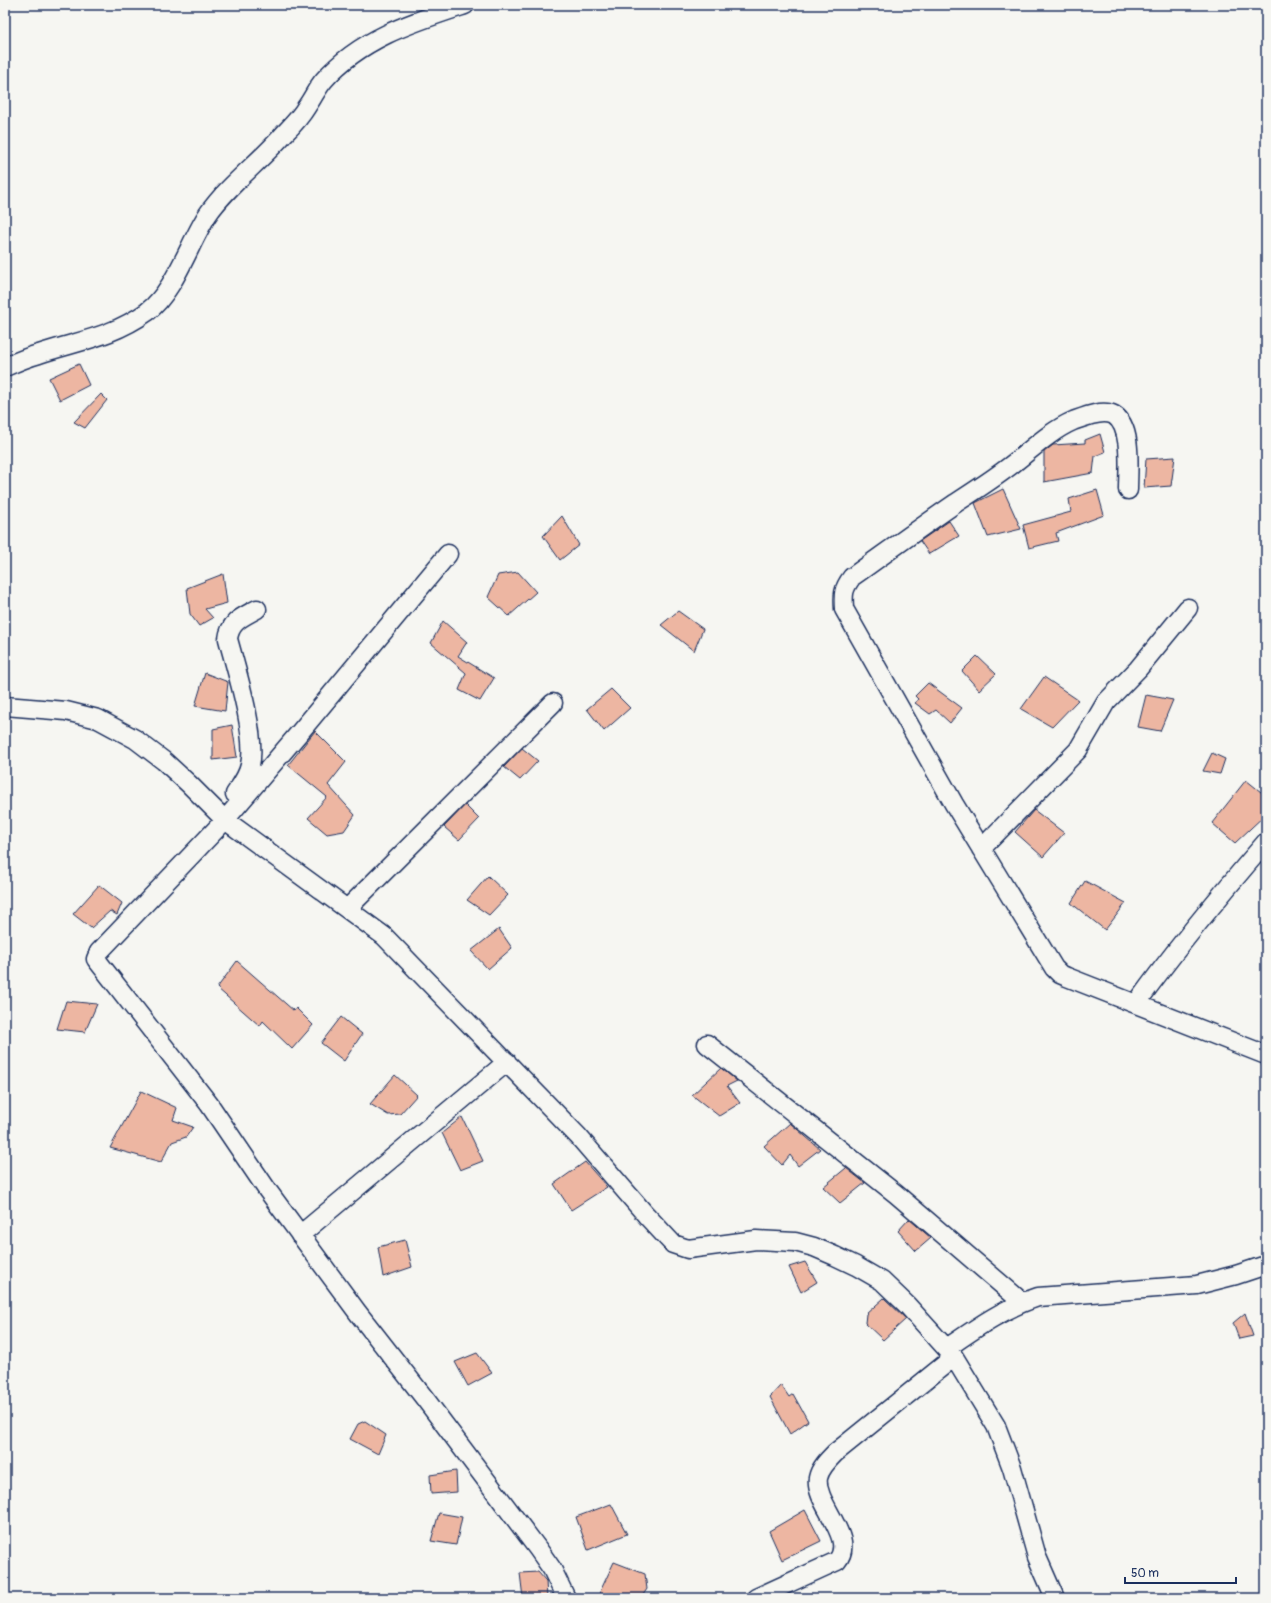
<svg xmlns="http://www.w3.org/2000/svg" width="1271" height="1603" font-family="Pangolin,sans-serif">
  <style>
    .building { fill: #edb6a2; stroke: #1b2f5e }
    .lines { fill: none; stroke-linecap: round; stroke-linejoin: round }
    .minor-casing { stroke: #1b2f5e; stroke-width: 21 }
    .minor { stroke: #f6f6f2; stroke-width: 18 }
  </style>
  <rect width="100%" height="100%" fill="#f6f6f2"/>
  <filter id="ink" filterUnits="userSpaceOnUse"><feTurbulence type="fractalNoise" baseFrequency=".025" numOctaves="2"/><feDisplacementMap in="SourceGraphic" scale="8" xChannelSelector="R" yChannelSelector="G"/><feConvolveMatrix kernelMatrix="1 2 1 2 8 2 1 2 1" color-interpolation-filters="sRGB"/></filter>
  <g filter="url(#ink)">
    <path class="building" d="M 79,364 L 89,385 L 60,400 L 49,378 Z
      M 101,394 L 107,400 L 85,428 L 74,422 Z
      M 1100,434 L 1105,452 L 1095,456 L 1093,473 L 1044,482 L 1044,452 L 1053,445 L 1085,443 L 1085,440 Z
      M 1175,457 L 1171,486 L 1144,488 L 1146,459 Z
      M 1003,489 L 1021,529 L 988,537 L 975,503 Z
      M 1097,490 L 1104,515 L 1056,533 L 1058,541 L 1029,548 L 1023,525 L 1071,512 L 1069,499 Z
      M 562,516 L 579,545 L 560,560 L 543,536 Z
      M 949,521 L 959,536 L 929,554 L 920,541 Z
      M 518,572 L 536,592 L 509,616 L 488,597 L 498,575 Z
      M 223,574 L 227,603 L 205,609 L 213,618 L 199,626 L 190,614 L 187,588 Z
      M 678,611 L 703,629 L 694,651 L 661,625 Z
      M 443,621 L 467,642 L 458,656 L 494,678 L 480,701 L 459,690 L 466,673 L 431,643 Z
      M 977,656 L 996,674 L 979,690 L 962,671 Z
      M 205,673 L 228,682 L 225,711 L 195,706 Z
      M 1044,677 L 1078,700 L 1052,727 L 1021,709 Z
      M 928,683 L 962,708 L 950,723 L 936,710 L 930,714 L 915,703 L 918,699 L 915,696 Z
      M 611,689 L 630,708 L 604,731 L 587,709 Z
      M 1146,695 L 1173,700 L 1160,731 L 1138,727 Z
      M 232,725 L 237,757 L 213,760 L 213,729 Z
      M 315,731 L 346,762 L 328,785 L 355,815 L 344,831 L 327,834 L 308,818 L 327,797 L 288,765 Z
      M 522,748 L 538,761 L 520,780 L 504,767 Z
      M 1212,753 L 1225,759 L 1220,774 L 1203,771 Z
      M 1246,780 L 1266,796 L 1266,814 L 1235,843 L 1212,823 Z
      M 465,805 L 479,819 L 459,840 L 444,827 Z
      M 1034,810 L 1064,833 L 1043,857 L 1015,832 Z
      M 488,876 L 508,895 L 489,915 L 467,900 Z
      M 1085,881 L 1126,903 L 1105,930 L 1071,903 Z
      M 99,885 L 122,903 L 117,915 L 110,911 L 91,928 L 73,914 Z
      M 499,929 L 512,948 L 488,969 L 471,951 Z
      M 237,961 L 294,1011 L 296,1008 L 313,1025 L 292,1049 L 263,1021 L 260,1026 L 217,988 Z
      M 66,1001 L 97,1004 L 85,1032 L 57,1029 Z
      M 341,1017 L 362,1034 L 344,1061 L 321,1043 Z
      M 721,1068 L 737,1081 L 727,1086 L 740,1103 L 719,1116 L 692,1095 Z
      M 395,1075 L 417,1095 L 400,1114 L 388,1115 L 370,1104 Z
      M 141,1091 L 177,1108 L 173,1120 L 193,1127 L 186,1137 L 172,1142 L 161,1162 L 110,1148 Z
      M 462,1117 L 483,1161 L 460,1170 L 442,1133 Z
      M 790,1123 L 820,1149 L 798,1166 L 790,1155 L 782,1165 L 764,1146 Z
      M 585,1162 L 607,1187 L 571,1210 L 554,1184 Z
      M 846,1168 L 865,1183 L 840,1203 L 823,1187 Z
      M 909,1219 L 931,1238 L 916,1251 L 898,1231 Z
      M 405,1240 L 412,1267 L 383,1277 L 378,1247 Z
      M 805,1262 L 817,1282 L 801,1292 L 789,1267 Z
      M 884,1298 L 906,1319 L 883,1340 L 865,1323 L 866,1314 Z
      M 1245,1313 L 1253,1336 L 1239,1339 L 1233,1323 Z
      M 477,1353 L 492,1373 L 468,1386 L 455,1362 Z
      M 781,1385 L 789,1397 L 793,1394 L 808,1421 L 790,1434 L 770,1397 Z
      M 365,1421 L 386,1435 L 378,1454 L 350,1439 L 358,1424 Z
      M 456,1471 L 457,1492 L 431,1494 L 430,1475 Z
      M 611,1504 L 627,1534 L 588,1550 L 576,1517 Z
      M 805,1510 L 821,1541 L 782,1560 L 769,1531 Z
      M 439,1513 L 462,1517 L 456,1545 L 431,1541 Z
      M 614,1562 L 645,1574 L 647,1589 L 641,1598 L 597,1598 Z
      M 538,1572 L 546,1581 L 547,1598 L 523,1598 L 520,1573 Z"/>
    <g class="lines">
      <g class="minor-casing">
        <path id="minor" d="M 5,367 C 16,362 28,357 39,354 C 78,341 112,337 147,312 C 175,291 189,243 208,214 C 229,184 260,162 284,134 C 292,126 301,116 307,106 C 313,98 317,88 324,80 C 361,38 413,22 465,5
          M 1128,490 C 1128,470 1133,427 1114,415 C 1102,409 1084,417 1073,421 C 1048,432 1028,453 1006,469 C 990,481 973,492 956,503 C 921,527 887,552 852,577 C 843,589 843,594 844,609 L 954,804 L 1054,968 L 1060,974 L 1067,977 L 1266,1055
          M 448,554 L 300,732 L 225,820 L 99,952 L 96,959 L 209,1104 L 268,1191 L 358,1313 L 426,1400 L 538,1549 L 552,1569 L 566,1598
          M 5,706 L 66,711 L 98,719 L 135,739 L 164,761 L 189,784 L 225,820 L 384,936 L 578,1136 L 646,1215 L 673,1244 L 688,1249 L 756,1240 L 795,1242 L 814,1247 L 835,1256 L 856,1266 L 882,1281 L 907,1305 L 954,1357 L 996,1426 L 1012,1468 L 1037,1557 L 1055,1598
          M 235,794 C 241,785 248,776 250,765 C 257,736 236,669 228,639 C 230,621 243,617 257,609
          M 981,849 L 1078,750 L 1106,702 L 1138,669 L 1188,608
          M 347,909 L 553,703
          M 1136,1004 C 1177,947 1221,894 1266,842
          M 707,1044 L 896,1194 L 1022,1302
          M 300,1235 L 507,1062
          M 947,1348 C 976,1328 1004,1308 1038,1297 L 1197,1285 L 1236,1275 L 1266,1265
          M 756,1598 L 837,1561 C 857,1538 814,1504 818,1478 C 820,1468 828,1460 835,1453 L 954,1357"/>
      </g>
      <use href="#minor" class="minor"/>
    </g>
  </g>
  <rect width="1271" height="1603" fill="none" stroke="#f6f6f2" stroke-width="20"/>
  <rect x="10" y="10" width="1251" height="1583" fill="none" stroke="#1b2f5e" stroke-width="1.5" filter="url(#ink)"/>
  <path d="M1125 1577v6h111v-6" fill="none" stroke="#1b2f5e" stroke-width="2"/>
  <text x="1131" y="1577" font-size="12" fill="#1b2f5e" stroke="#f6f6f2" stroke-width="3" paint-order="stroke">50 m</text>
</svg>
